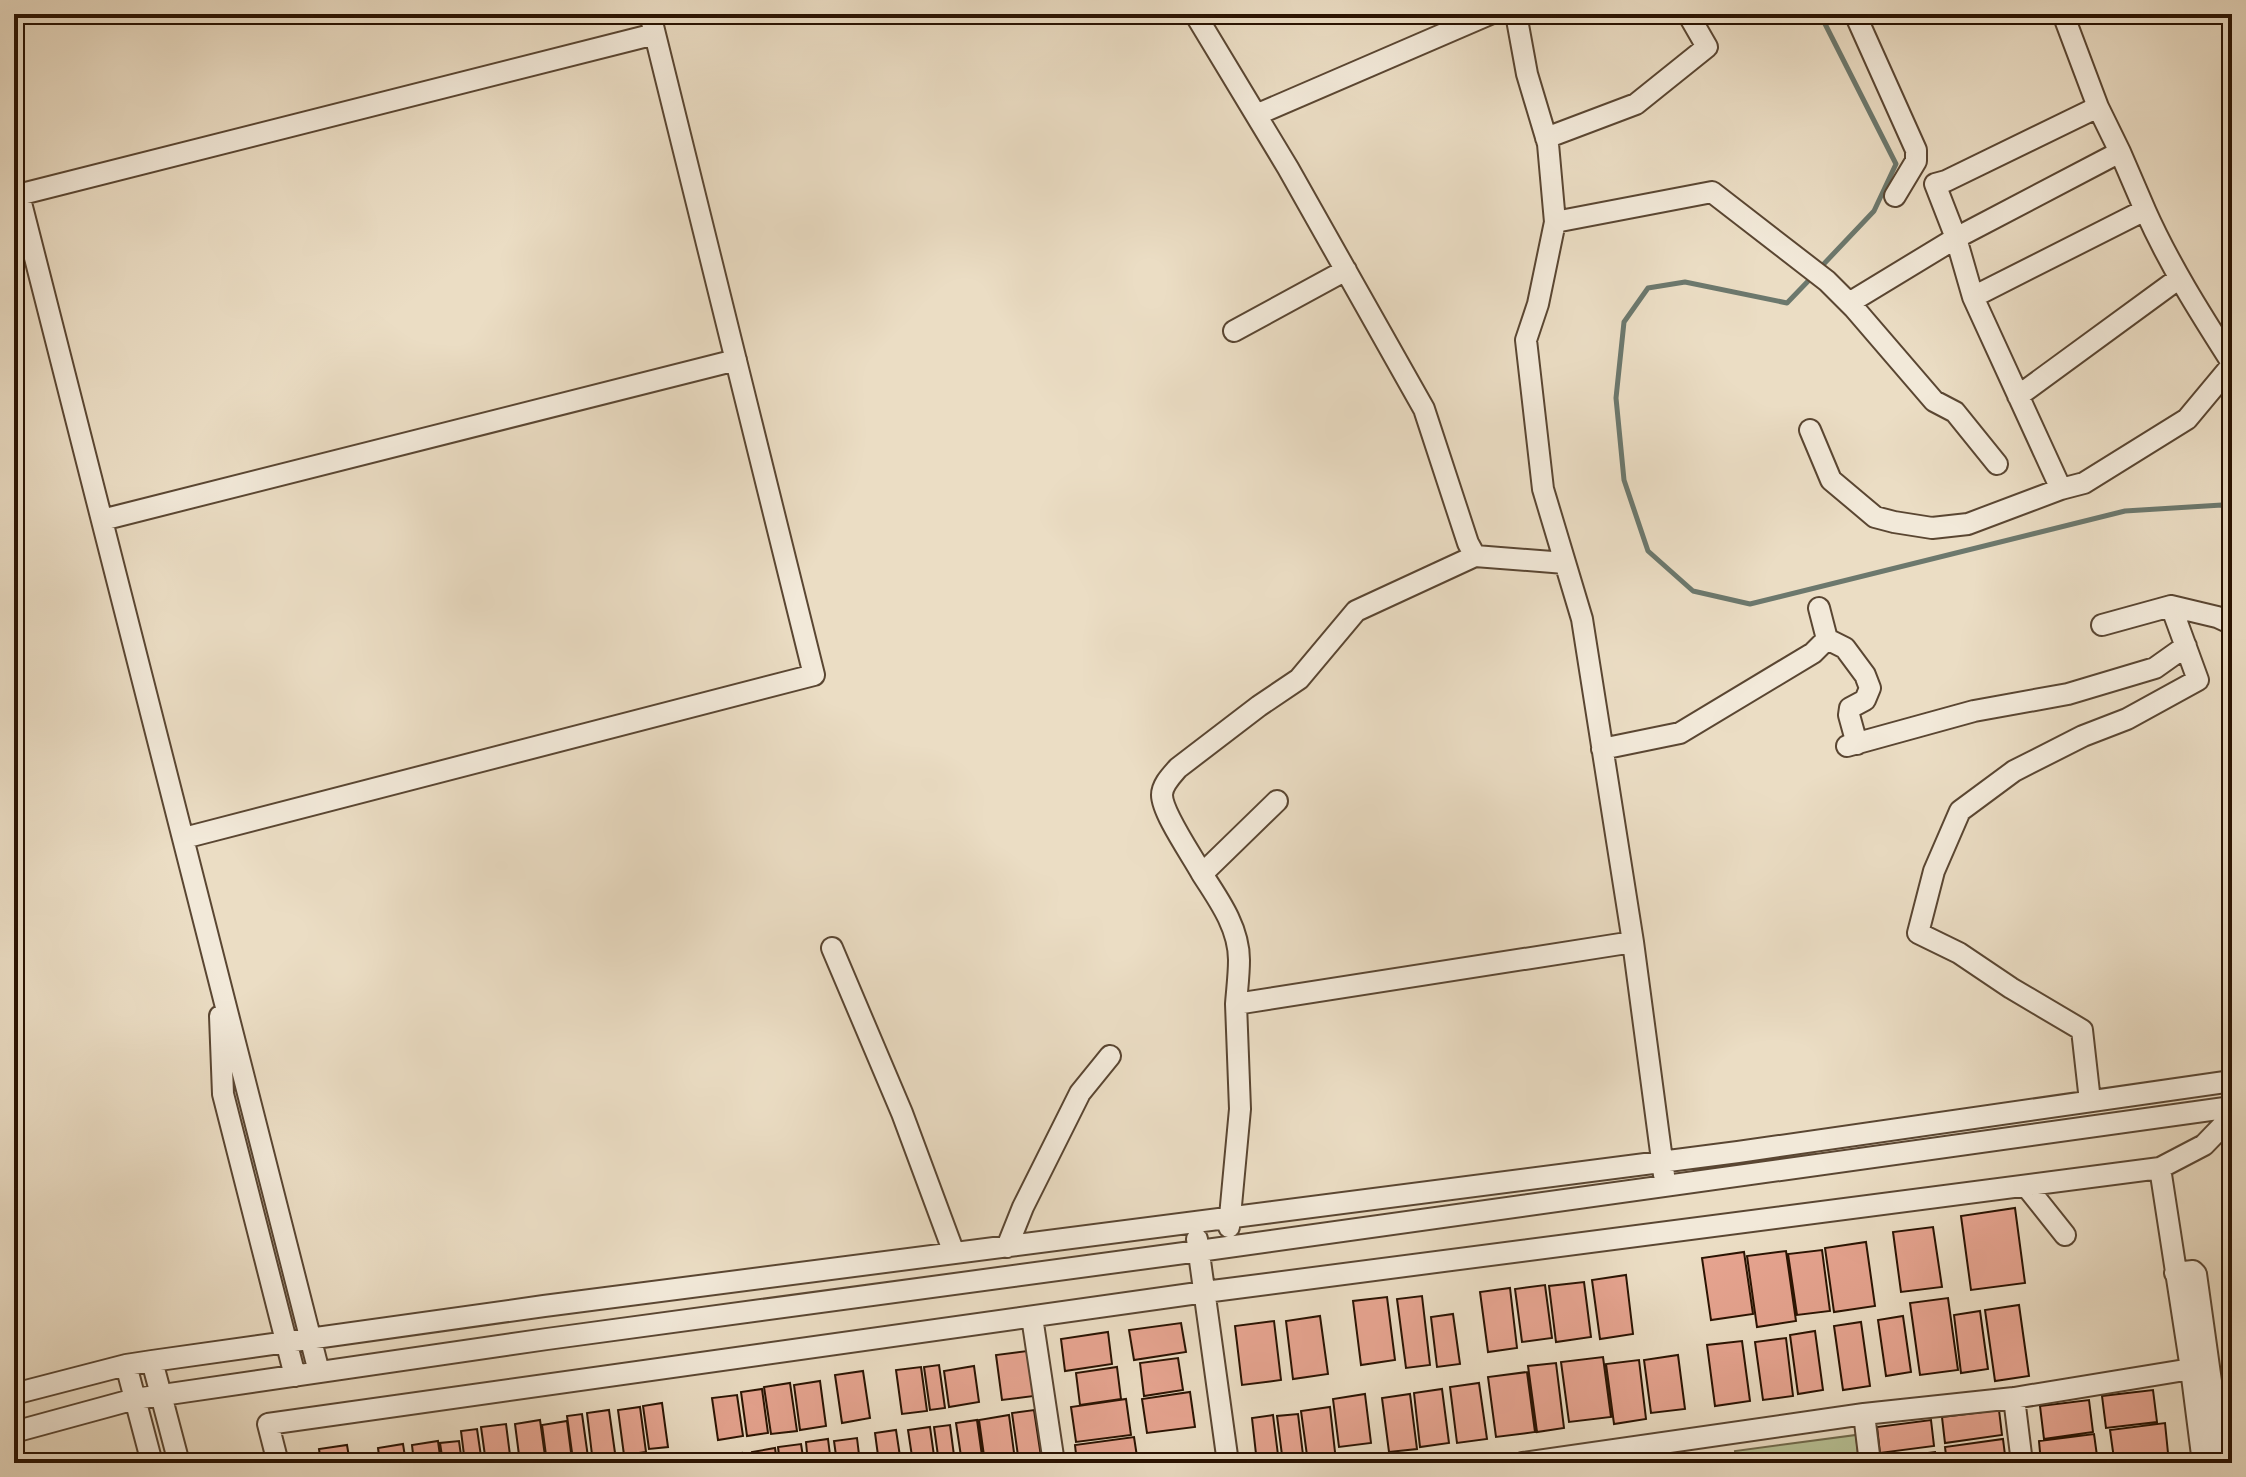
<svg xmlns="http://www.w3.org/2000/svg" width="2246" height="1477" font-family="'IM FELL DW Pica',serif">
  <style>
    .green { fill: #b7c195; stroke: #706a4c; stroke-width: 2 }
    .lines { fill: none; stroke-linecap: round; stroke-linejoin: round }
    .stream { stroke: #6c786d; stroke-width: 5 }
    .building { fill: #e6a490; stroke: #2a1302; stroke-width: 2 }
    .minor-casing { stroke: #5a4632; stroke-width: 24 }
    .minor { stroke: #f2e9d9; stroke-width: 20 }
  </style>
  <rect width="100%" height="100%" fill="#ebddc4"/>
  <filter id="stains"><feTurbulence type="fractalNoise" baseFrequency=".0025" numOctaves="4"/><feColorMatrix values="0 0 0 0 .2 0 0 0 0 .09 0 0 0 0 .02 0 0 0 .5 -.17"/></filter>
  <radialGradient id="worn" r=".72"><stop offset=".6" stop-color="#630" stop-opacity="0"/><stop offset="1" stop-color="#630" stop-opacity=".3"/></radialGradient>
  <path class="green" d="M 1856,1435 L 1859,1463 L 1736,1463 L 1735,1451 Z"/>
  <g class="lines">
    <path class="stream" d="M 1819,269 L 1874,211 L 1896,164 L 1820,14
      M 1813,276 L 1787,303 L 1685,282 L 1648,288 L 1624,322 L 1616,398 L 1624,480 L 1648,551 L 1693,591 L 1750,604 L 2125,511 L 2222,505 L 2232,508"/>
  </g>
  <path class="building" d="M 2015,1208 L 2025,1283 L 1971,1290 L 1961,1216 Z
    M 1933,1227 L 1942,1287 L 1901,1292 L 1893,1232 Z
    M 1866,1242 L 1875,1306 L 1834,1312 L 1825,1248 Z
    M 1822,1250 L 1830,1311 L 1797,1315 L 1788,1254 Z
    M 1786,1251 L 1796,1321 L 1757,1327 L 1747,1256 Z
    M 1744,1252 L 1753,1314 L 1711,1320 L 1702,1258 Z
    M 1626,1275 L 1633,1334 L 1600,1339 L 1592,1280 Z
    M 1584,1282 L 1591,1337 L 1556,1342 L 1549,1286 Z
    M 1545,1285 L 1552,1338 L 1522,1342 L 1515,1289 Z
    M 1510,1288 L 1517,1348 L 1488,1352 L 1480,1292 Z
    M 1422,1296 L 1430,1365 L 1406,1368 L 1397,1299 Z
    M 1387,1297 L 1395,1360 L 1361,1365 L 1353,1301 Z
    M 1948,1298 L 1958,1370 L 1920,1375 L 1910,1303 Z
    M 2019,1305 L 2029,1376 L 1995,1381 L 1985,1310 Z
    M 1980,1311 L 1988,1369 L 1961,1373 L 1954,1315 Z
    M 1453,1314 L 1460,1364 L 1437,1367 L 1431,1317 Z
    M 1320,1316 L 1328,1374 L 1293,1379 L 1286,1321 Z
    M 1903,1316 L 1911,1372 L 1886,1376 L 1878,1320 Z
    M 1274,1321 L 1281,1380 L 1242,1385 L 1235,1326 Z
    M 1861,1322 L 1870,1386 L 1843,1390 L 1834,1326 Z
    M 1181,1323 L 1186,1352 L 1134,1360 L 1129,1330 Z
    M 1815,1331 L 1823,1390 L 1798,1394 L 1790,1335 Z
    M 1108,1332 L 1112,1364 L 1065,1371 L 1061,1339 Z
    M 1786,1338 L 1793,1396 L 1763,1400 L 1755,1342 Z
    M 1742,1341 L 1750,1401 L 1715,1406 L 1707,1345 Z
    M 1027,1351 L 1034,1396 L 1002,1400 L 996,1355 Z
    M 1678,1355 L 1685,1409 L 1651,1413 L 1644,1360 Z
    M 1603,1357 L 1611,1417 L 1569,1422 L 1561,1362 Z
    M 1178,1358 L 1183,1390 L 1144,1396 L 1140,1363 Z
    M 1639,1360 L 1646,1419 L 1614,1424 L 1606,1364 Z
    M 1556,1363 L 1564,1428 L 1537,1432 L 1528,1366 Z
    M 939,1365 L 945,1408 L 930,1410 L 924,1367 Z
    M 974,1366 L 979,1402 L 949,1407 L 944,1371 Z
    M 921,1367 L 927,1411 L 902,1414 L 896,1370 Z
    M 1117,1367 L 1121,1399 L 1080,1405 L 1076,1373 Z
    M 863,1371 L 870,1418 L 842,1423 L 835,1375 Z
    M 1527,1372 L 1535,1432 L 1496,1437 L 1488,1377 Z
    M 820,1381 L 826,1426 L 800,1430 L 794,1385 Z
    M 790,1383 L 797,1431 L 771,1434 L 764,1387 Z
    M 1479,1383 L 1487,1439 L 1457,1443 L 1450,1387 Z
    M 762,1389 L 768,1433 L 747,1436 L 741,1392 Z
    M 1442,1389 L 1449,1443 L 1420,1447 L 1414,1393 Z
    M 2153,1390 L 2157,1422 L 2106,1428 L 2102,1396 Z
    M 1190,1392 L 1195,1427 L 1147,1433 L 1142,1399 Z
    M 1365,1394 L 1371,1443 L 1339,1447 L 1333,1399 Z
    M 1410,1394 L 1417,1449 L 1389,1452 L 1382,1398 Z
    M 737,1395 L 743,1436 L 718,1440 L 712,1398 Z
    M 1126,1399 L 1131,1435 L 1076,1442 L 1071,1407 Z
    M 2089,1400 L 2093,1432 L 2044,1439 L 2040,1406 Z
    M 662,1403 L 668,1447 L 649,1449 L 643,1406 Z
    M 640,1407 L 646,1452 L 624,1455 L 618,1410 Z
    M 1330,1407 L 1336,1461 L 1308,1463 L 1301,1411 Z
    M 609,1410 L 616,1460 L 593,1463 L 587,1413 Z
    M 1034,1410 L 1042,1463 L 1019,1463 L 1012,1413 Z
    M 1999,1410 L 2002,1435 L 1945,1443 L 1942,1417 Z
    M 582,1414 L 588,1457 L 573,1460 L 567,1416 Z
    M 1298,1414 L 1304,1463 L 1283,1463 L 1277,1416 Z
    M 1009,1415 L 1015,1460 L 985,1463 L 979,1420 Z
    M 1273,1415 L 1279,1463 L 1257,1463 L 1252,1418 Z
    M 540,1420 L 546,1463 L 520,1463 L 515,1424 Z
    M 977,1420 L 983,1463 L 962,1463 L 956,1423 Z
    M 1931,1420 L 1934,1446 L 1880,1453 L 1877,1427 Z
    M 567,1421 L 572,1460 L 547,1463 L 542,1425 Z
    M 2165,1423 L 2168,1453 L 2114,1459 L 2110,1430 Z
    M 506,1424 L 511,1463 L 486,1463 L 481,1427 Z
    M 950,1425 L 955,1463 L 939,1463 L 934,1427 Z
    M 930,1427 L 935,1463 L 913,1463 L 908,1430 Z
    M 477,1429 L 482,1463 L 465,1463 L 461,1431 Z
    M 896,1430 L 901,1463 L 879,1463 L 875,1433 Z
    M 2094,1434 L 2098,1463 L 2041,1463 L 2039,1441 Z
    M 1134,1437 L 1138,1463 L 1077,1463 L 1075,1445 Z
    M 857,1438 L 860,1463 L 837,1463 L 834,1441 Z
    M 828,1439 L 831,1463 L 808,1463 L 806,1442 Z
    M 2003,1439 L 2006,1463 L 1947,1463 L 1945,1447 Z
    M 438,1441 L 441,1463 L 414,1463 L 412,1445 Z
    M 459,1441 L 462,1463 L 443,1463 L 440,1443 Z
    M 403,1444 L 406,1463 L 380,1463 L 378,1448 Z
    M 801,1444 L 804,1463 L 780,1463 L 778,1447 Z
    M 347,1445 L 350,1463 L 321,1463 L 319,1449 Z
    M 775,1448 L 777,1463 L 753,1463 L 752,1452 Z
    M 1935,1452 L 1936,1463 L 1879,1463 L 1878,1459 Z
    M 742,1453 L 743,1463 L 721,1463 L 720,1456 Z
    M 2161,1455 L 2162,1463 L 2113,1463 L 2113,1461 Z
    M 1200,1457 L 1201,1463 L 1158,1463 Z"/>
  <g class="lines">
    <g class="minor-casing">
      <path id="minor" d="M 1195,14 L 1288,168 L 1424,409 L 1468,543 L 1475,556 L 1565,563
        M 1516,14 L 1527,74 L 1548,144 L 1555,222 L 1538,304 L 1526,340 L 1543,489 L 1582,619 L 1633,942 L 1664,1175
        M 1855,14 L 1916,150 L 1916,161 L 1895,196
        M 2063,14 L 2098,107 L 2120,152 L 2145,210 L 1973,297 L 1956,238 L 1935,184 L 1946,181 L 2098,107
        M 1256,115 L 1490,14
        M 1546,138 L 1636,104 L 1707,47 L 1688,14
        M 19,195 L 319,1372
        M 14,196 L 655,34
        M 2145,210 C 2169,264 2200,313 2232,363
        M 1555,222 L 1712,192 L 1827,281 L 1854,308 L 1934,401 L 1955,412 L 1997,464
        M 1973,297 L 2061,489
        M 1849,303 L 1956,238 L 2120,152
        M 1234,331 L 1346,270
        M 2018,396 L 2178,279
        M 1810,430 L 1831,480 L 1875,517 L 1894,522 L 1932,528 L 1968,524 L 2061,489 L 2084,483 L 2187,419 L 2232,365
        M 102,520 L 736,360
        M 2102,625 L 2171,606 L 2217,617 L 2232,624
        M 1827,639 L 1845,648 L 1865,675 L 1870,688 L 1865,700 L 1850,708 L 1849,715 L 1857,744
        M 1847,746 L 1974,711 L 2068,694 L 2155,668 L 2186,646
        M 1602,749 L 1680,733 L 1813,653 L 1827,639 L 1819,608
        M 184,838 L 814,675 L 650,14
        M 1202,874 C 1193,857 1162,813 1162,795 C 1162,785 1171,776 1178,768 L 1259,706 L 1299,679 L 1356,611 L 1475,556
        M 832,948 L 902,1113 L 954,1253
        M 1236,1004 C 1237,990 1239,975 1239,960 C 1239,928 1219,900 1202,874 L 1277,801
        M 220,1016 L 223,1094 L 295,1376
        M 2090,1101 L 2082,1030 L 2011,988 L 1959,953 L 1918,933 L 1934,871 L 1960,811 L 2014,771 L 2083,736 L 2127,719 L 2198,680 L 2171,606
        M 2160,1168 L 2191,1369 L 2203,1463
        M 2026,1186 L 2065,1235
        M 1229,1227 L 1240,1109 L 1236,1004 L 1633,942
        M 1197,1239 L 1228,1463
        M 1007,1247 L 1023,1207 L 1080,1093 L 1110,1056
        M 2175,1273 L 2193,1271 L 2196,1274 L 2220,1446 L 2214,1452 L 2202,1455
        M 1032,1317 L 1054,1463
        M 152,1361 L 179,1463
        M 126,1365 L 152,1463
        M 14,1394 L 126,1365 L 152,1361 L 544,1306 L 1738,1152 L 2232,1081
        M 2014,1398 L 2022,1463
        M 1864,1414 L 1870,1463
        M 14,1432 L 135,1399 L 547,1339 L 1199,1251 L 2232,1107
        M 278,1463 L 268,1424 L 1205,1292 L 2160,1168 L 2204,1145 L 2232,1116
        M 1523,1463 L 1864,1414 L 2014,1398 L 2191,1369"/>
    </g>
    <use href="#minor" class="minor"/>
  </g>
  <rect width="2246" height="1477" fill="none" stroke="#ebddc4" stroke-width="48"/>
  <rect x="16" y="16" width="2214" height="1445" fill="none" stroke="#2a1302" stroke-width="4"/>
  <rect x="24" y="24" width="2198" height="1429" fill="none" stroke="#2a1302" stroke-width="2"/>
  <rect width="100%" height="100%" filter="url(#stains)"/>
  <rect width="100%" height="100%" fill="url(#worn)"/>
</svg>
